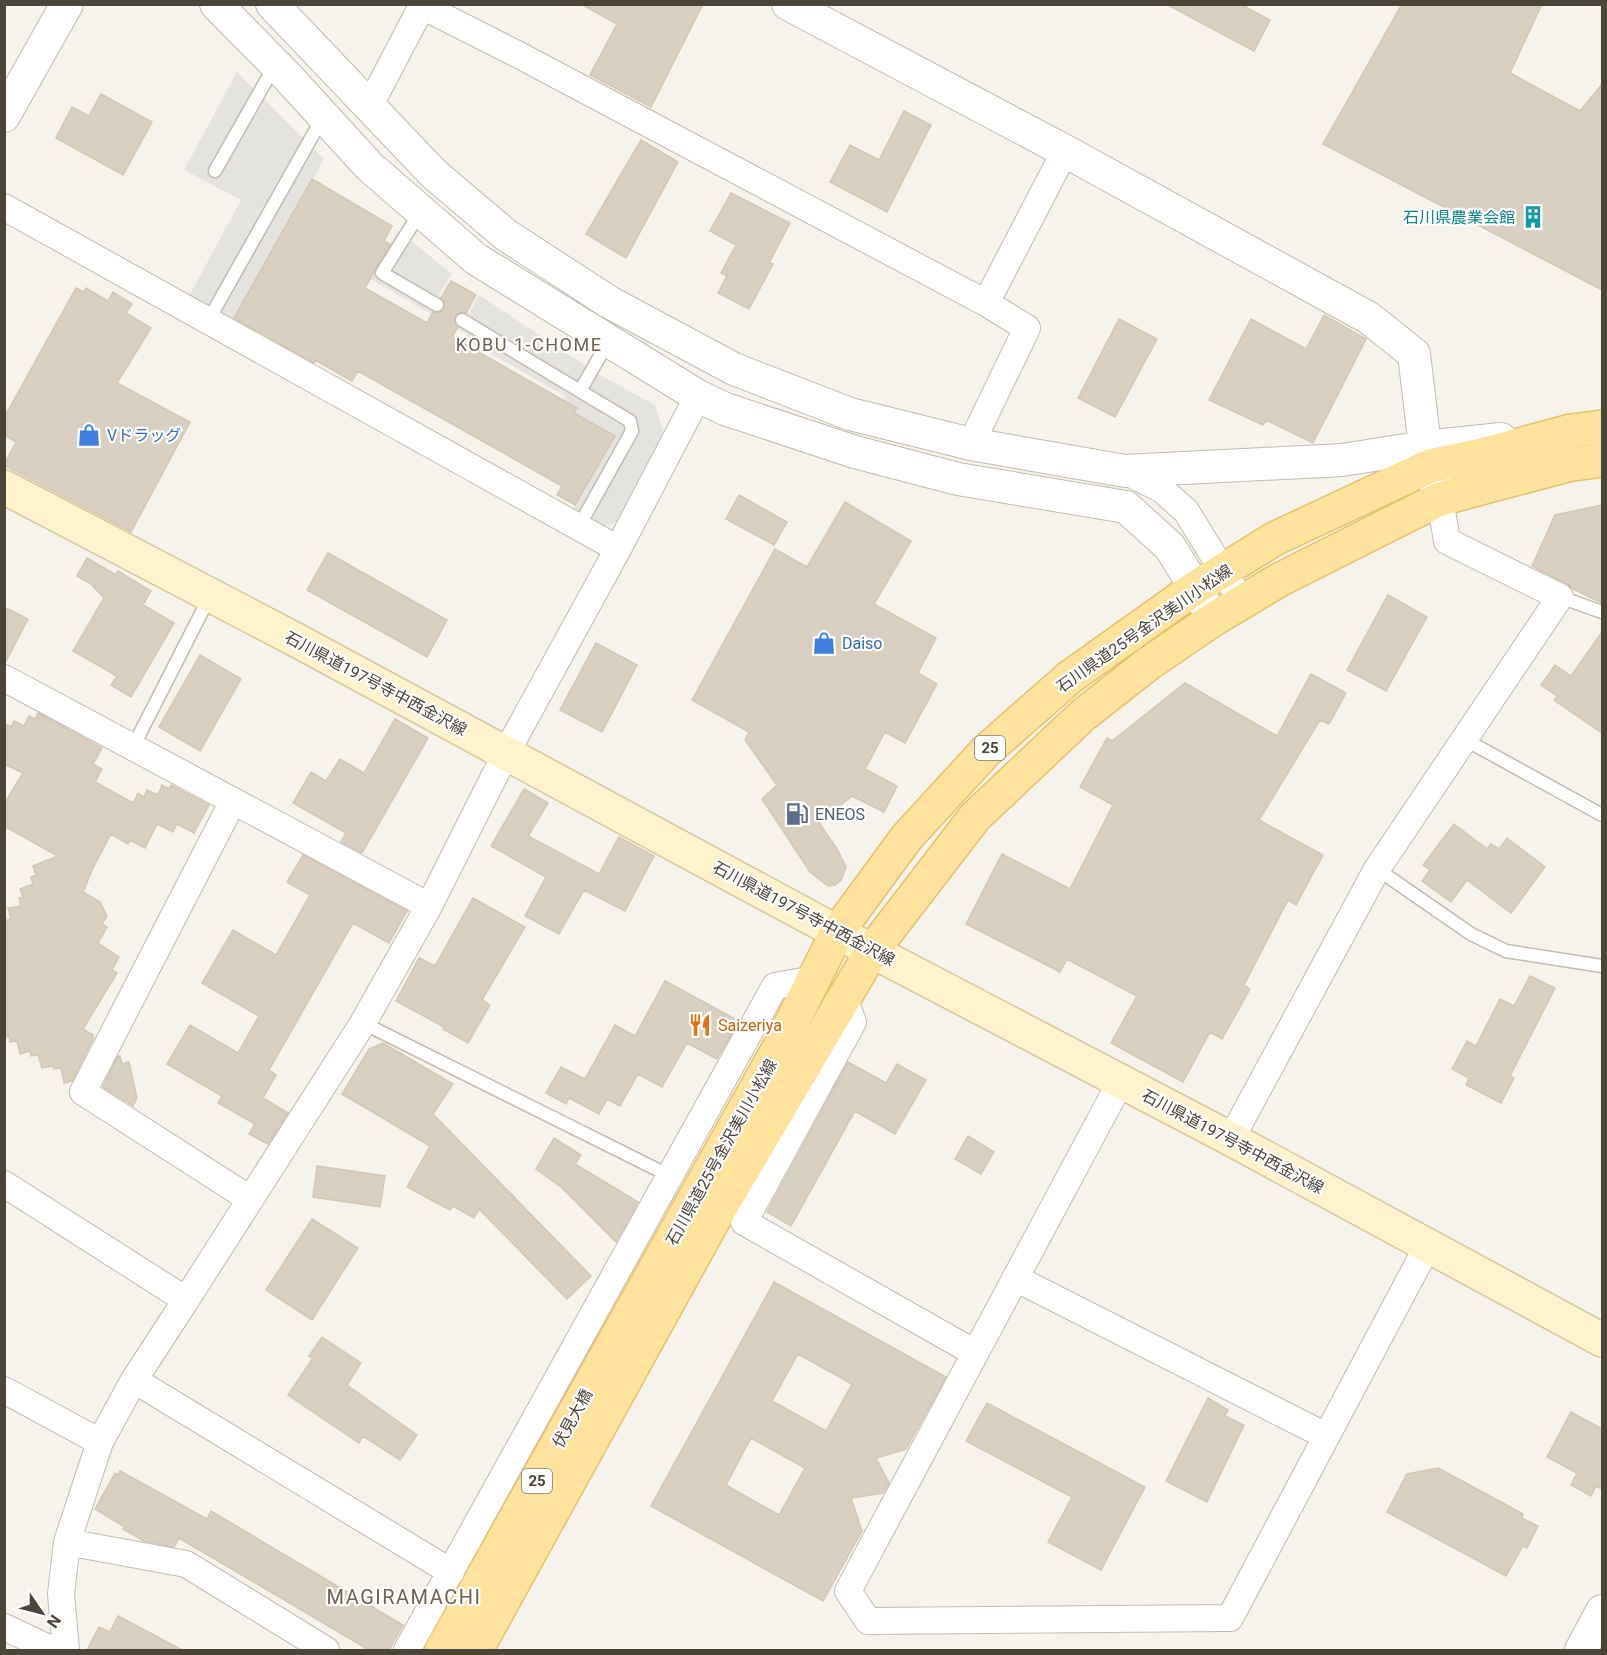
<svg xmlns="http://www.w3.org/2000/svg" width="1607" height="1655" font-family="Roboto,'Noto Sans JP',sans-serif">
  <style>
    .parking { fill: #e5e3e0 }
    .building { fill: #d8cfc1; stroke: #d3c7b4; stroke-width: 1.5; fill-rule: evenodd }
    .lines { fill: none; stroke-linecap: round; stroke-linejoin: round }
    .service-casing { stroke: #c2bbae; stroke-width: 15 }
    .minor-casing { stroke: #c2bbae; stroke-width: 28 }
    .tertiary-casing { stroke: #c2bbae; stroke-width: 34 }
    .secondary-casing { stroke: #d6c79b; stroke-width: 36 }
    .primary-casing { stroke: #e6c16a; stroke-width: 36 }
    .service { stroke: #fff; stroke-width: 12 }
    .minor { stroke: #fff; stroke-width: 26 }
    .tertiary { stroke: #fff; stroke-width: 32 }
    .secondary { stroke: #fff3cd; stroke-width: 33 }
    .primary { stroke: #ffe39c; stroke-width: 33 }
    .labels { text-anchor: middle; stroke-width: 4.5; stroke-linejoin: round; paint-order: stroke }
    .shield { fill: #fff; stroke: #817c74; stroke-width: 1.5 }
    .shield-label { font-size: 15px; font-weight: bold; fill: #4b4439 }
    .culture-label { font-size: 16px; fill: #0d838f; stroke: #fff; text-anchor: end }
    .shop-label { font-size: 16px; fill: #366cbe; stroke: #fff; text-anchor: start }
    .street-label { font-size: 16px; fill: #4b4439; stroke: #fff }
    .service-label { font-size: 16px; fill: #4e5e75; stroke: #fff; text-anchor: start }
    .food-label { font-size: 16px; fill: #c56008; stroke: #fff; text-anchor: start }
    .neighbourhood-label { font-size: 18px; letter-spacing: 1.5px; fill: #6e6250; stroke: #fff }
    .quarter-label { font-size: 20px; letter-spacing: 1.5px; fill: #6e6250; stroke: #fff }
  </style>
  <rect width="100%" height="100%" fill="#f6f3ec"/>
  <path class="parking" d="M 237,72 L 324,159 L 233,321 L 189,296 L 241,200 L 184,170 Z
    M 398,230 L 452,274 L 439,295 L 469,313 L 479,295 L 598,374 L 655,405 L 664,434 L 616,523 L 602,527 L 572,511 L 614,435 L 574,413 L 577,408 L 564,400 L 565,396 L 464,338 L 467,334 L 370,279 Z"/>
  <path class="building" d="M 581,4 L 703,4 L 651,107 L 590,75 L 617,24 Z
    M 1166,4 L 1240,4 L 1270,20 L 1254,51 Z
    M 1402,4 L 1542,4 L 1510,73 L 1580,111 L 1602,84 L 1602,290 L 1323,144 Z
    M 101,94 L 152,122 L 123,175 L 56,138 L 72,107 L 89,116 Z
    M 904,111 L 931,125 L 887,212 L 830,182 L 850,145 L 879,160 Z
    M 641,140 L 678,162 L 626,258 L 586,234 Z
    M 312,179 L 392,226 L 384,241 L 390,244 L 365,288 L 427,323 L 433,312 L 441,312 L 444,309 L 444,301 L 441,298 L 451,281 L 464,288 L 476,295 L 466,313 L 459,313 L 455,316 L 455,323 L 458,327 L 452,337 L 577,408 L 574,413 L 615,436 L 575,505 L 557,495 L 562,486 L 358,371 L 352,381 L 315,360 L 314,363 L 234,318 Z
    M 731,193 L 790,223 L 769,263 L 773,264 L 749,309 L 718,293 L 727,276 L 721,273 L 736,245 L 710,231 Z
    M 76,288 L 84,292 L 86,288 L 108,301 L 113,292 L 132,304 L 126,313 L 151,328 L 117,383 L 190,422 L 131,532 L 4,465 L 16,442 L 4,435 L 4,418 Z
    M 1324,315 L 1366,339 L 1313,443 L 1266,420 L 1263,425 L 1209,400 L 1251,319 L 1306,349 Z
    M 1119,319 L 1157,339 L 1115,417 L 1078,398 Z
    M 739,495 L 787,522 L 774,545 L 726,519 Z
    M 845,502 L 911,541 L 874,604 L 936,638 L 918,673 L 937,684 L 905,743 L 885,732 L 865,769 L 897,786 L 884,812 L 852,796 L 819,823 L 837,849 L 846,867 L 841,880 L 835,885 L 828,886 L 810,872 L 762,799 L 777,785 L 745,740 L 749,732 L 692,700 L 775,549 L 807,567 Z
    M 1602,505 L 1602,603 L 1573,589 L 1567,584 L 1532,566 L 1555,515 Z
    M 328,553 L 447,620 L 427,657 L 307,590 Z
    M 87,558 L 116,575 L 118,571 L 151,591 L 143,605 L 174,623 L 131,697 L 111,685 L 117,676 L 73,651 L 104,598 L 91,584 L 77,576 Z
    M 1388,595 L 1427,617 L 1386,691 L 1347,670 Z
    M 4,607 L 28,619 L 5,663 L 4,663 Z
    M 1602,632 L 1602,733 L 1554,700 L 1557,696 L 1541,685 L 1555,665 L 1571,676 Z
    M 596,643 L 637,665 L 602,732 L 560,710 Z
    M 200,655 L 241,679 L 200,751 L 159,727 Z
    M 1311,674 L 1346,693 L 1329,724 L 1320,720 L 1259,820 L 1323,855 L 1296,905 L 1288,900 L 1244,985 L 1250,989 L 1222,1039 L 1210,1032 L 1183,1082 L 1111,1043 L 1137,996 L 1067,959 L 1060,972 L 966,924 L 1002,854 L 1070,889 L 1113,805 L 1080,787 L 1107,738 L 1112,741 L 1185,683 L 1277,736 Z
    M 38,713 L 102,748 L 93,764 L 102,769 L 95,782 L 133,803 L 138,793 L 144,797 L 147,790 L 158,795 L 162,785 L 169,789 L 171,785 L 209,805 L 194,833 L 177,824 L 173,832 L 157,824 L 145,848 L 130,840 L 128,844 L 111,834 L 93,868 L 83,892 L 100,902 L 107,916 L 102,924 L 107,927 L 98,943 L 119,957 L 112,970 L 117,973 L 83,1029 L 93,1035 L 93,1039 L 72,1081 L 64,1083 L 61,1068 L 54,1069 L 53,1066 L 42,1068 L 38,1055 L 31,1056 L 30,1051 L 20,1054 L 17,1041 L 10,1042 L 9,1036 L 4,1037 L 4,921 L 11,919 L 8,908 L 21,906 L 19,898 L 23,897 L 20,889 L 33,884 L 31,877 L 36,875 L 33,866 L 58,856 L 4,826 L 4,804 L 23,773 L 4,764 L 4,723 L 11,727 L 14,721 L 24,726 L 29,716 L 35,719 Z
    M 395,719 L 428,738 L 362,853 L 341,842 L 346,833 L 293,803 L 311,772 L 326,781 L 340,759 L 364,773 Z
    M 524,789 L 548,803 L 528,836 L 599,874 L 619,837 L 654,856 L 625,911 L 584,890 L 559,934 L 525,916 L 546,877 L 491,846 Z
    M 1454,824 L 1487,849 L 1491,844 L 1499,849 L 1507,838 L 1545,867 L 1511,913 L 1467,880 L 1451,902 L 1422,881 L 1430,870 L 1423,865 Z
    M 303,855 L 407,911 L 389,943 L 353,923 L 269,1070 L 276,1075 L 263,1098 L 288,1113 L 268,1144 L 249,1134 L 255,1124 L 218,1103 L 222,1096 L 167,1064 L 190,1025 L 238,1053 L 259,1016 L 202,983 L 233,930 L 276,955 L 310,895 L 287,882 Z
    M 473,898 L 525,927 L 482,1000 L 490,1005 L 468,1043 L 443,1029 L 444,1027 L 396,1001 L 419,958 L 435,966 Z
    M 1530,976 L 1555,988 L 1510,1076 L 1514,1078 L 1501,1103 L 1466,1085 L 1469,1078 L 1452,1069 L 1467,1041 L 1476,1046 L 1500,999 L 1514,1006 Z
    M 665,981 L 739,1021 L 717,1059 L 687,1043 L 662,1087 L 638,1074 L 620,1106 L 607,1099 L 599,1114 L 569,1098 L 566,1104 L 546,1093 L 561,1067 L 585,1079 L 615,1025 L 635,1036 Z
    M 383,1043 L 453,1084 L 433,1114 L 591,1276 L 567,1299 L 479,1209 L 474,1218 L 453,1206 L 450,1210 L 407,1187 L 430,1146 L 342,1094 L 369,1049 Z
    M 118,1056 L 120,1056 L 122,1064 L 129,1062 L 137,1098 L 133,1106 L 103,1087 Z
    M 848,1062 L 886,1083 L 897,1064 L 926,1080 L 895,1134 L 855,1111 L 791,1226 L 767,1212 Z
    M 968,1136 L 994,1152 L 981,1174 L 955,1159 Z
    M 554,1138 L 581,1155 L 575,1164 L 638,1202 L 616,1242 L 561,1187 L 536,1169 Z
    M 317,1166 L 385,1176 L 380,1207 L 313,1197 Z
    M 312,1219 L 358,1248 L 312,1320 L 266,1290 Z
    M 774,1282 L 946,1377 L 906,1449 L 876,1458 L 889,1483 L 883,1493 L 851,1498 L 862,1531 L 823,1601 L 651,1506 ZM 798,1354 L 852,1384 L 826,1431 L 772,1401 ZM 751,1438 L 805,1468 L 779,1515 L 726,1485 Z
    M 322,1337 L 361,1363 L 347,1385 L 417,1435 L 400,1460 L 363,1436 L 359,1443 L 288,1395 L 313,1358 L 309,1356 Z
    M 1208,1398 L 1228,1410 L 1225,1416 L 1244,1425 L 1207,1502 L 1166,1481 Z
    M 987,1403 L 1145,1487 L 1101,1570 L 1048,1542 L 1072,1497 L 966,1441 Z
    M 1571,1412 L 1602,1429 L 1602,1489 L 1596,1486 L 1591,1496 L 1571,1485 L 1577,1473 L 1547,1457 Z
    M 1438,1468 L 1523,1514 L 1522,1518 L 1538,1526 L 1527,1548 L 1523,1546 L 1506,1576 L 1387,1512 L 1407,1474 Z
    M 120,1471 L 207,1519 L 211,1511 L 403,1625 L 389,1650 L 369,1650 L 179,1538 L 174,1547 L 144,1541 L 123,1529 L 125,1527 L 95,1509 L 115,1473 L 118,1475 Z
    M 118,1616 L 182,1650 L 87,1650 L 99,1627 L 110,1632 Z"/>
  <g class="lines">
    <g class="service-casing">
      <path id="service" d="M 215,171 L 275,65
        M 421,211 L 382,273 L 437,305
        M 462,320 L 580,391 L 608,342
        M 208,321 L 323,117
        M 578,528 L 632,431 L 630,421 L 580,391
        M 1560,597 L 1602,612
        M 1464,739 L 1602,815
        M 133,747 L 210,596
        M 1377,869 L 1471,934 L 1506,951 L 1602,966
        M 363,1023 L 670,1176"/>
    </g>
    <g class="minor-casing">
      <path id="minor" d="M 422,6 L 517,54 L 986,303 L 1065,151
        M 369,107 L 423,4
        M 4,207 L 618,549 L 698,396
        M 971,444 L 1027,328 L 986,303
        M 1125,471 L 1161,489 L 1186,511 L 1242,602
        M 4,678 L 429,906
        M 233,801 L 83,1092 L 250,1199
        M 844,998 L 853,1022 L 744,1222 L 975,1353
        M 1121,1081 L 848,1591 L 868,1621 L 1230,1618 L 1427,1247
        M 1231,1139 L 1377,869 L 1560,597 L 1447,541 L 1440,499
        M 4,1184 L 186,1300 L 134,1380 L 100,1442 L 67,1542 L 61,1594 L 66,1650
        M 1015,1278 L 1326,1436
        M 186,1300 L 363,1023 L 429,906 L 506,753 L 618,549
        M 134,1380 L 451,1572
        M 4,1390 L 100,1442
        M 67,1542 L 186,1564 L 326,1650
        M 4,1627 L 53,1650
        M 407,1650 L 775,986 L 814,979"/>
    </g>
    <g class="tertiary-casing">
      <path id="tertiary" d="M 216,4 L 285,74 L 369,166 L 476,259 L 698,396 L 725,409 L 855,452 L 958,479 L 1126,507 L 1170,547 L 1214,619
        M 272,4 L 434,174 L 506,235 L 609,302 L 734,369 L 850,414 L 971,444 L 1125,471 L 1342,460 L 1425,447 L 1501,439
        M 788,4 L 1065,151 L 1369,318 L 1414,354 L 1425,447 L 1440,499
        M 4,116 L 67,4
        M 1581,1650 L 1602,1611"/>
    </g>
    <g class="secondary-casing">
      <path id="secondary" d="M 4,487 L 298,641 L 872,951 L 1231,1139 L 1602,1340"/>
    </g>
    <g class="primary-casing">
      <path id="primary" d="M 442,1650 L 780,1046 L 838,931 L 907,837 L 986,751 L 1070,677 L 1195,588 L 1274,539 L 1430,466 L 1482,455 L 1571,431 L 1602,427
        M 476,1650 L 720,1208 L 872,951 L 975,817 L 1083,715 L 1148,664 L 1214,619 L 1279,580 L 1440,499 L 1567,465 L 1602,460"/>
    </g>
    <use href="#service" class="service"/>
    <use href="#minor" class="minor"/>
    <use href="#tertiary" class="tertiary"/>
    <use href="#secondary" class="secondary"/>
    <use href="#primary" class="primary"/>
  </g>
  <defs>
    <g id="building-bare" transform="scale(1.8)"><path d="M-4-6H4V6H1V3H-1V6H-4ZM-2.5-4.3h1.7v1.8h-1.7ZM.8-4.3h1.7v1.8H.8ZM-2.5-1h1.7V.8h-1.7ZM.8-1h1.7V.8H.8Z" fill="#0f9aa8" stroke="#fff" stroke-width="2.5" paint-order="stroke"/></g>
    <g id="shop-bare" transform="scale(1.8)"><path d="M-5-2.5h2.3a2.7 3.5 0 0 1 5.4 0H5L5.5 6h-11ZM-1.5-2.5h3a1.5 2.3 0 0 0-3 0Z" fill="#3f7fe0" stroke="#fff" stroke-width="2.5" paint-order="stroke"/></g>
    <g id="fuel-bare" transform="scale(1.8)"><path d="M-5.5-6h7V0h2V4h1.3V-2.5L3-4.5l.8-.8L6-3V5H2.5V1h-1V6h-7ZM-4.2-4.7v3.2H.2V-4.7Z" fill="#5c6f8a" stroke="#fff" stroke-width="2.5" paint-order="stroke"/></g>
    <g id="restaurant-bare" transform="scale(1.8)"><path d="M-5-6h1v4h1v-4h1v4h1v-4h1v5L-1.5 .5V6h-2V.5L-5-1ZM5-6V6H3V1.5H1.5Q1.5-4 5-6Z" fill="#e8710a" stroke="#fff" stroke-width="2.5" paint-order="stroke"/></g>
  </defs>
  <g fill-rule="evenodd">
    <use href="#building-bare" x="1533" y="217"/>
    <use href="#shop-bare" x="89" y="435"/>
    <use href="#shop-bare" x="824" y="643"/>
    <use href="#fuel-bare" x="797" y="814"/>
    <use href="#restaurant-bare" x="700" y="1025"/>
  </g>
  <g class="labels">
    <g class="shield">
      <rect x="975" y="736" width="30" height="24" rx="4.5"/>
      <rect x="522" y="1469" width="30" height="24" rx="4.5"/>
    </g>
    <g class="shield-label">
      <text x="990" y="753">25</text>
      <text x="537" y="1486">25</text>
    </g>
    <g class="culture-label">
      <text x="1515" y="223">石川県農業会館</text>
    </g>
    <g class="shop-label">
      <text x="107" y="441">Vドラッグ</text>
      <text x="842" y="649">Daiso</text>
    </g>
    <g class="street-label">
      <text transform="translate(1144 628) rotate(-35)" y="6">石川県道25号金沢美川小松線</text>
      <text transform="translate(376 683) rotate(28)" y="6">石川県道197号寺中西金沢線</text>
      <text transform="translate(804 913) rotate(28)" y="6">石川県道197号寺中西金沢線</text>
      <text transform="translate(1233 1141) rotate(28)" y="6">石川県道197号寺中西金沢線</text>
      <text transform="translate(721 1152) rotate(-61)" y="6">石川県道25号金沢美川小松線</text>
      <text transform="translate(572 1418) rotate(-61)" y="6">伏見大橋</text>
    </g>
    <g class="service-label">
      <text x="815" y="820">ENEOS</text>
    </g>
    <g class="food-label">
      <text x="718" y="1031">Saizeriya</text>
    </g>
    <g class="neighbourhood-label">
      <text x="529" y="351">KOBU 1-CHOME</text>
    </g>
    <g class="quarter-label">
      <text x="404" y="1604">MAGIRAMACHI</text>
    </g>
  </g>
  <rect width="1607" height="1655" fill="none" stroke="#4b4439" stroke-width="12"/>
  <g transform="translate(42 1613) rotate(125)" stroke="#ffffff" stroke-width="4.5" paint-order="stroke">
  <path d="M0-4.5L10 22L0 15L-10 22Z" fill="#4b4439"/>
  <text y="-9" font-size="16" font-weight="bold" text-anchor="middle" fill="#4b4439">N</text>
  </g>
</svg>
